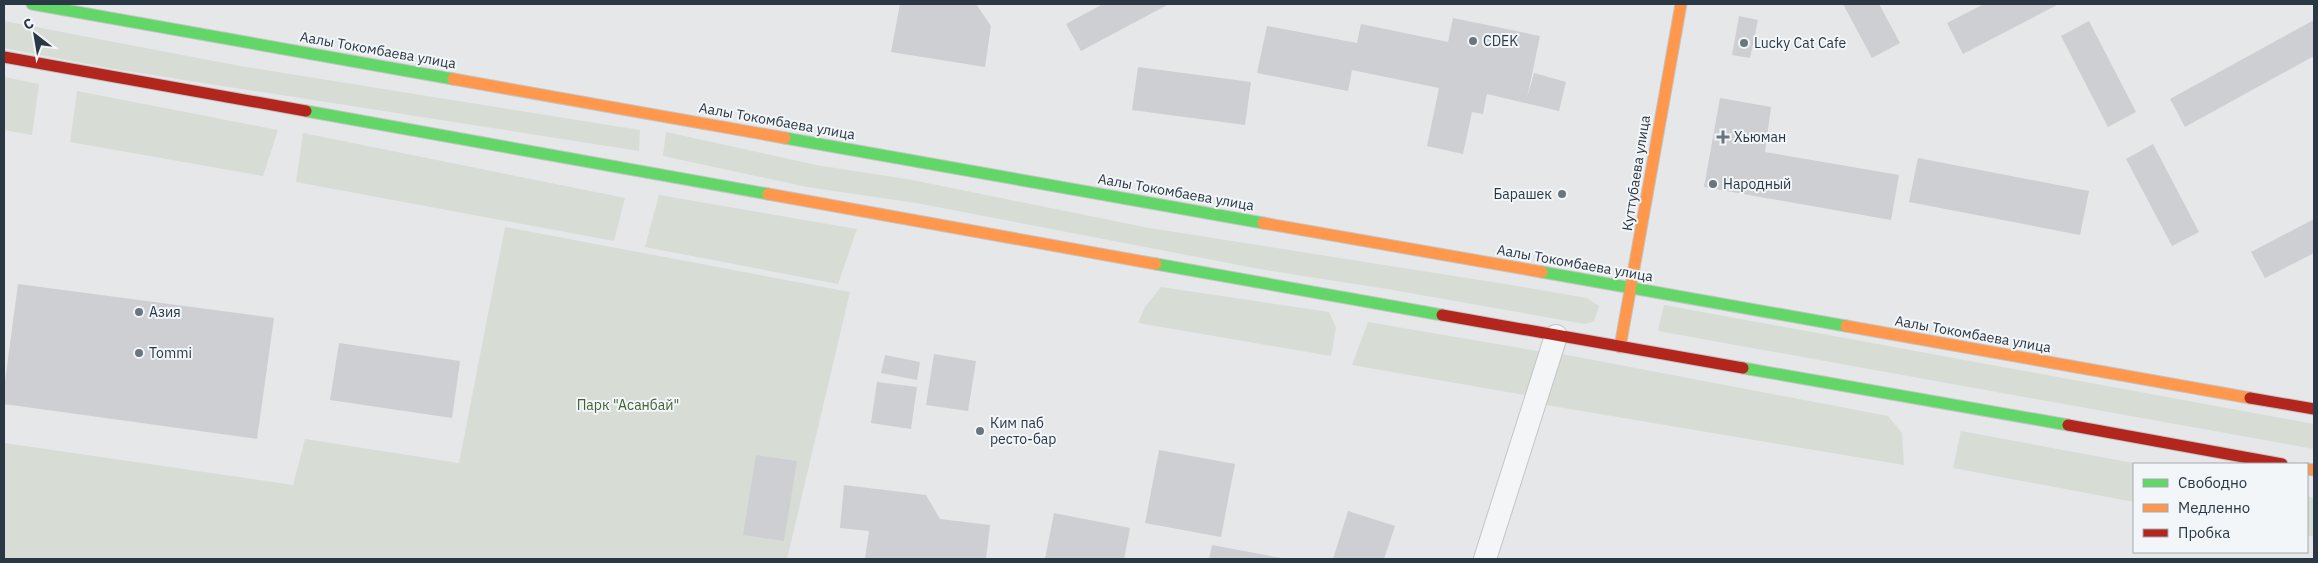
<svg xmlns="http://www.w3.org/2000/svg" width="2318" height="563" font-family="'IBM Plex Sans',sans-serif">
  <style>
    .green { fill: #d7ddd5 }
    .building { fill: #cdcfd2 }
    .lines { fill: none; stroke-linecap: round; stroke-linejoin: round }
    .street-casing { stroke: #c3c5c7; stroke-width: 24 }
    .fast-casing { stroke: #c3c5c7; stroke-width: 13 }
    .slow-casing { stroke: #c3c5c7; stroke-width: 13 }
    .jam-casing { stroke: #c3c5c7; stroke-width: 13 }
    .street { stroke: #f4f5f6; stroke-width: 22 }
    .fast { stroke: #63d668; stroke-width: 11 }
    .slow { stroke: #ff974d; stroke-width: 11 }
    .jam { stroke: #b3261e; stroke-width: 11 }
    .poi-dot { fill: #6b757e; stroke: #f3f6f8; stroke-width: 2 }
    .labels { text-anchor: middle; stroke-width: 4; stroke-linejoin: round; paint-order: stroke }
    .poi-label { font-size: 14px; fill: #2a3744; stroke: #f3f6f8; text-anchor: start }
    .street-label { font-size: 14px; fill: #2a3744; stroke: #f3f6f8 }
    .park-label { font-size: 14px; fill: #446037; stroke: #f3f6f8 }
  </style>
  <rect width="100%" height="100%" fill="#e5e7e9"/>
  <path class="green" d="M 4,21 L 240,66 L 640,130 L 639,151 L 114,69 L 4,48 Z
    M 4,77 L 39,84 L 32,135 L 4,130 Z
    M 77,91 L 278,130 L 263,176 L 70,142 Z
    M 666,132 L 816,165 L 912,180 L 1149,228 L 1505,284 L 1587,298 L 1599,306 L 1594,321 L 1585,324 L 1387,289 L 1265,270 L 916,203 L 807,187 L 663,156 Z
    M 303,133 L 625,198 L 614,241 L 296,182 Z
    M 659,195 L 857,229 L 838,284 L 645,247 Z
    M 505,227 L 850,292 L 787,559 L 4,559 L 4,443 L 293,485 L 305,439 L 459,463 Z
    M 1161,287 L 1329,312 L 1336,327 L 1331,356 L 1138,323 L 1145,307 Z
    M 1664,305 L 2314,424 L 2314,449 L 1658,331 Z
    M 1368,322 L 1543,352 L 1530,396 L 1352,365 Z
    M 1562,354 L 1888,416 L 1902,433 L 1904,465 L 1546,405 Z
    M 1961,431 L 2139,464 L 2134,464 L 2134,502 L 1953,468 Z
    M 2307,496 L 2314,498 L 2314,537 L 2307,535 Z"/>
  <path class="building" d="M 900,4 L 976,4 L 991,26 L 985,67 L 891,52 Z
    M 1103,4 L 1169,4 L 1081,51 L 1066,24 Z
    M 1843,4 L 1879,4 L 1900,43 L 1872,58 Z
    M 1984,4 L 2059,4 L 1963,54 L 1947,23 Z
    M 1739,16 L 1758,20 L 1750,58 L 1732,55 Z
    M 1453,18 L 1540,36 L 1527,98 L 1534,73 L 1566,82 L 1559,111 L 1487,94 L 1483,114 L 1472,112 L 1463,154 L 1427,146 L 1439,88 L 1352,70 L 1348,91 L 1257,73 L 1267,26 L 1357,43 L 1361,24 L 1448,42 Z
    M 2314,20 L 2314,56 L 2185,127 L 2170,99 Z
    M 2089,21 L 2136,112 L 2108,127 L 2061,36 Z
    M 1138,67 L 1251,82 L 1245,125 L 1132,110 Z
    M 1720,98 L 1771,107 L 1765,152 L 1899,175 L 1891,220 L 1704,187 Z
    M 2153,144 L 2199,232 L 2172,246 L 2126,159 Z
    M 1918,158 L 2089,191 L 2080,235 L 1909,202 Z
    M 2314,219 L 2314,253 L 2265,278 L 2251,252 Z
    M 18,284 L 274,318 L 257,439 L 4,404 L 4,389 Z
    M 339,343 L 460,361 L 452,418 L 330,400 Z
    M 934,354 L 976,361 L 968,411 L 926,405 Z
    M 885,355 L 920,362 L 917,380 L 881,373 Z
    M 877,382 L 917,387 L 911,429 L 871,423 Z
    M 1159,450 L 1235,464 L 1221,537 L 1145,523 Z
    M 756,455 L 797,461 L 784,541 L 743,535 Z
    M 844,485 L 926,495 L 940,519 L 990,525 L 986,559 L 865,559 L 869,531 L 840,528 Z
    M 1348,511 L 1395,526 L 1384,559 L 1333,559 Z
    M 1054,513 L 1130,528 L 1124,559 L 1045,559 Z
    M 1212,545 L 1281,558 L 1281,559 L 1209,559 Z"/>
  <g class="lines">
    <g class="street-casing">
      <path id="street" d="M 1485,559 L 1556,336"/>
    </g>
    <g class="fast-casing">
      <path id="fast" d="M 32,4 L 453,79
        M 306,111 L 768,194
        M 785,138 L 1263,223
        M 1156,264 L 1442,315
        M 1542,272 L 1846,326
        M 1743,368 L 2068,425"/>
    </g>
    <g class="slow-casing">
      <path id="slow" d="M 453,79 L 785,138
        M 768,194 L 1156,264
        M 1263,223 L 1542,272
        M 1846,326 L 2250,398
        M 1620,347 L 1681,4
        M 2307,469 L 2314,470"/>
    </g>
    <g class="jam-casing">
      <path id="jam" d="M 4,57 L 306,111
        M 1442,315 L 1743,368
        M 2250,398 L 2314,409
        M 2068,425 L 2282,464"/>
    </g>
    <use href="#street" class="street"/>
    <use href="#fast" class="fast"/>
    <use href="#slow" class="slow"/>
    <use href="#jam" class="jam"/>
  </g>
  <g class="poi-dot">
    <circle cx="1473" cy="41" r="5"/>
    <circle cx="1744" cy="43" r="5"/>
    <path d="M1720.5 129.5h5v5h5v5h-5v5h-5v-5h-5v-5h5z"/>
    <circle cx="1713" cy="184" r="5"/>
    <circle cx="1562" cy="194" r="5"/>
    <circle cx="139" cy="312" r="5"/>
    <circle cx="139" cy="353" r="5"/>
    <circle cx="980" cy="431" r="5"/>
  </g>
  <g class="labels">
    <g class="poi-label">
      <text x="1483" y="46">CDEK</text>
      <text x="1754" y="48">Lucky Cat Cafe</text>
      <text x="1734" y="142">Хьюман</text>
      <text x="1723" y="189">Народный</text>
      <text x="1552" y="199" text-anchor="end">Барашек</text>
      <text x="149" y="317">Азия</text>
      <text x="149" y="358">Tommi</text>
      <text x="990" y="428">Ким паб<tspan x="990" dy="16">ресто-бар</tspan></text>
    </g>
    <g class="street-label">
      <text transform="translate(378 50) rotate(10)" y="5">Аалы Токомбаева улица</text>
      <text transform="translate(777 121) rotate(10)" y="5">Аалы Токомбаева улица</text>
      <text transform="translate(1636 173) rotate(-81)" y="5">Куттубаева улица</text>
      <text transform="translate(1176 192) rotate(10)" y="5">Аалы Токомбаева улица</text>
      <text transform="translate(1575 263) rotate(10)" y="5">Аалы Токомбаева улица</text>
      <text transform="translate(1973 334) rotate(10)" y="5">Аалы Токомбаева улица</text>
    </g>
    <g class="park-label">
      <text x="628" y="410">Парк "Асанбай"</text>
    </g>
  </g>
  <rect width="2318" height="563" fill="none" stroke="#2a3744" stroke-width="10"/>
  <rect x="2133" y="463" width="175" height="90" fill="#f3f6f8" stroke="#a3aab0"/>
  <rect x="2143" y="479" width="25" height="8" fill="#63d668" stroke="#a3aab0"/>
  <text x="2178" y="488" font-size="15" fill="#2a3744">Свободно</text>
  <rect x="2143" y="504" width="25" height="8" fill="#ff974d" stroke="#a3aab0"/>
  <text x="2178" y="513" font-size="15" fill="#2a3744">Медленно</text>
  <rect x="2143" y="529" width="25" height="8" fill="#b3261e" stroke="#a3aab0"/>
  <text x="2178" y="538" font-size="15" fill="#2a3744">Пробка</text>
  <g transform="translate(35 35) rotate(329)" stroke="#f3f6f8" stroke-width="4" paint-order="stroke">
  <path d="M0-4L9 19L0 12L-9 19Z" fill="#2a3744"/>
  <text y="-8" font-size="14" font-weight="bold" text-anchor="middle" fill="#2a3744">С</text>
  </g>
</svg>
